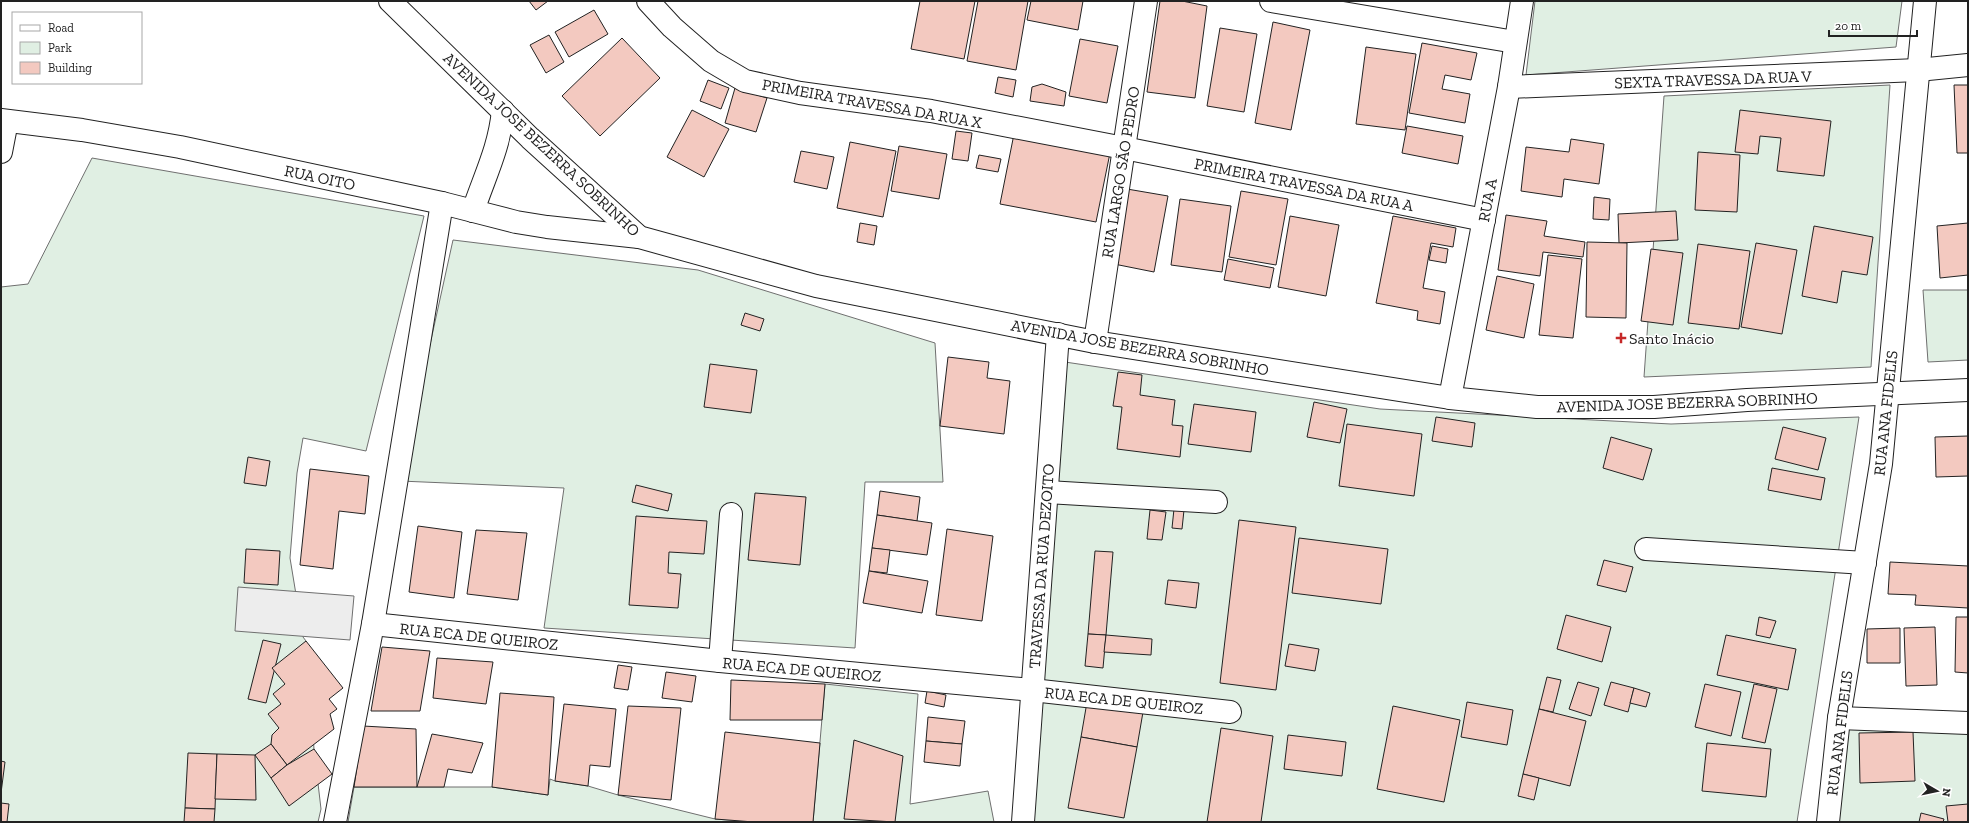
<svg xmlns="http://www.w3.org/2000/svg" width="1969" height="823" font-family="'Zilla Slab',serif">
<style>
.green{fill:#e0efe3;stroke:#6f6f6f}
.parking{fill:#ededed;stroke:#6f6f6f}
.building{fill:#f3c9c0;stroke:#222}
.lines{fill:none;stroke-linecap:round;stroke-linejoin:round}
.minor-casing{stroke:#222;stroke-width:24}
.major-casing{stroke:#222;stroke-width:24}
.minor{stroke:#fff;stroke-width:22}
.major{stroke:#fff;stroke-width:22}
.poi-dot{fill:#c62828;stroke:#fff;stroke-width:1.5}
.labels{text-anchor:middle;stroke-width:3;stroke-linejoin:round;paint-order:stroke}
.street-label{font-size:16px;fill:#222;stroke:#fff}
.poi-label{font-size:16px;fill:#222;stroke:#fff;text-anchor:start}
</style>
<rect width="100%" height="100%" fill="#fff"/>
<g class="green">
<polygon points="1535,1 1902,1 1896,47 1526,75"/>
<polygon points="1890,85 1871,367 1644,377 1664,96"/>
<polygon points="92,158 424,216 366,451 303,438 297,473 290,558 303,637 306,641 314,749 321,809 318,822 1,822 1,287 28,284"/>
<polygon points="453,240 698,270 935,343 943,482 865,482 855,648 544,628 564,488 400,481"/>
<polygon points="1923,290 1968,290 1968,360 1928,362"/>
<polygon points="1065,362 1380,409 1671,424 1859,417 1797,822 1032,822"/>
<polygon points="825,684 918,694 910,804 988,791 994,822 813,822"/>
<polygon points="1847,727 1968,730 1968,822 1837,822"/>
<polygon points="550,779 555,781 588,786 618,795 715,819 754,822 348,822 354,787 492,787 548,795"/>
</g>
<polygon class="parking" points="238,587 354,596 350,640 235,631"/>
<g class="building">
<polygon points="529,1 548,1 536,10"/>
<polygon points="920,1 975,1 964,59 911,49"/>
<polygon points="978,1 1028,1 1016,70 967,61"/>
<polygon points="1031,1 1083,1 1078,30 1027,20"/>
<polygon points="1160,1 1182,1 1207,6 1195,98 1147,92"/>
<polygon points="594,10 608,34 569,57 555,32"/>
<polygon points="1273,22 1310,30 1291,130 1255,123"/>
<polygon points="1220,28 1257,34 1244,112 1207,106"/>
<polygon points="549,35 564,62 546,73 530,45"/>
<polygon points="622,38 660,78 600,136 562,96"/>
<polygon points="1080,39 1118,46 1107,103 1069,96"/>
<polygon points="1422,43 1477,53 1471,80 1445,75 1442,89 1470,94 1465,123 1409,113"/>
<polygon points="1366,47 1416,54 1405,130 1356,124"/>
<polygon points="998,77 1016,80 1013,97 995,93"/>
<polygon points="708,80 729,88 721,109 700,101"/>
<polygon points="1042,84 1066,92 1064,106 1030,101 1032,87"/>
<polygon points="1954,85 1968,85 1968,153 1957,153"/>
<polygon points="735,88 767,98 756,132 725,123"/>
<polygon points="692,110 729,129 704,177 667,157"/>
<polygon points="1740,110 1831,121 1824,176 1777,171 1781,138 1760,136 1758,154 1735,152"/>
<polygon points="1407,126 1463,136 1458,164 1402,153"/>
<polygon points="956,131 972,133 968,161 952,159"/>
<polygon points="1014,134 1110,153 1096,222 1000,204"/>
<polygon points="1571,139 1604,144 1599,184 1564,179 1562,197 1521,191 1526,147 1569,152"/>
<polygon points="850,142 896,151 883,217 837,208"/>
<polygon points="899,146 947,154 939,199 891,191"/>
<polygon points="801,151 834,157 827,189 794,182"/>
<polygon points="1698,152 1740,155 1737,212 1695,210"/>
<polygon points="979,155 1001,159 998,172 976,168"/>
<polygon points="1127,189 1168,196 1154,272 1114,264"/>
<polygon points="1241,191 1288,199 1276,265 1229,257"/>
<polygon points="1594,197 1610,199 1609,220 1593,219"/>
<polygon points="1180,199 1231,206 1222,272 1171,265"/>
<polygon points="1676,211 1678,240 1619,243 1618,214"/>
<polygon points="1506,215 1547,221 1544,236 1585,242 1583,257 1543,252 1540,276 1498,270"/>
<polygon points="1290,216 1339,225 1326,296 1278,287"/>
<polygon points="1393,216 1456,228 1453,247 1431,243 1423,288 1445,292 1440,324 1417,320 1418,311 1376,303"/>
<polygon points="860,223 877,226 874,245 857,242"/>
<polygon points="1968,223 1968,275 1940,278 1937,226"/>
<polygon points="1814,226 1873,237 1867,275 1842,271 1837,303 1802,296"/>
<polygon points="1587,242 1627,243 1626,318 1586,317"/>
<polygon points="1756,243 1797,250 1782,334 1741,327"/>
<polygon points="1698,244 1750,251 1739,329 1688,323"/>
<polygon points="1432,246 1448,249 1446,263 1429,260"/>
<polygon points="1651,249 1683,253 1673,325 1641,321"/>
<polygon points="1548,255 1582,259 1573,338 1539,335"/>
<polygon points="1228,259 1274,268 1270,288 1224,280"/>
<polygon points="1497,276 1534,284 1524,338 1486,330"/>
<polygon points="745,313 764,319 760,331 741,325"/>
<polygon points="948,357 989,362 987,378 1010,381 1004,434 940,426"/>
<polygon points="710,364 757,370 751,413 704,407"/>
<polygon points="1118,372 1142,375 1140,395 1175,400 1172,425 1183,426 1180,457 1117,449 1122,407 1113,406"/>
<polygon points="1314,402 1347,409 1340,443 1307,437"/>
<polygon points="1194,404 1256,412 1251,452 1188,444"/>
<polygon points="1436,417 1475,423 1472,447 1432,441"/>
<polygon points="1347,424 1422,434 1414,496 1339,486"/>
<polygon points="1783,427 1826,438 1818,470 1775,459"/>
<polygon points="1968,436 1968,476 1936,477 1935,437"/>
<polygon points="1611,437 1652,449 1643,480 1603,468"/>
<polygon points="248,457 270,461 266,486 244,483"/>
<polygon points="1772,468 1825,478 1821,500 1768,490"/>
<polygon points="310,469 369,476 365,514 339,511 333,569 300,565"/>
<polygon points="636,485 672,494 668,511 632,502"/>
<polygon points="880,491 920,497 917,521 877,515"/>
<polygon points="755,493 806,497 800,565 748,560"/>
<polygon points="1174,509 1184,510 1182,529 1172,528"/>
<polygon points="1150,510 1166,512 1162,540 1147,539"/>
<polygon points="877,515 932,523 927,555 872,548"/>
<polygon points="636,516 707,521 704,554 669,552 668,573 681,574 678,608 629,605"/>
<polygon points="1239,520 1296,527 1276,690 1220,683"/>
<polygon points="418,526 462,532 454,598 409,592"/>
<polygon points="947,529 993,536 982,621 936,615"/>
<polygon points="476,530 527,533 518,600 467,594"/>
<polygon points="1299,538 1388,549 1381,604 1292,593"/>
<polygon points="872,548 890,550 887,573 869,571"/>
<polygon points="246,549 280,551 278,585 244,583"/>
<polygon points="1095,551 1113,552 1106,635 1088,634"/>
<polygon points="1604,560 1633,567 1626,592 1597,585"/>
<polygon points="1890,562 1968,566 1968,608 1915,605 1916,595 1888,594"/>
<polygon points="869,571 928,581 922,613 863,603"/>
<polygon points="1168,580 1199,583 1196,608 1165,604"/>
<polygon points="1566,615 1611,627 1602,662 1557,649"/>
<polygon points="1759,617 1776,621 1770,638 1756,635"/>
<polygon points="1956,617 1968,617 1968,673 1955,672"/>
<polygon points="1935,627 1937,685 1906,686 1904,628"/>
<polygon points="1900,628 1900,663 1867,663 1867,629"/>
<polygon points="1088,634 1106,635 1103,668 1085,666"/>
<polygon points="1106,635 1152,639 1151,655 1104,652"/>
<polygon points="1726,635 1796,649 1788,690 1717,675"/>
<polygon points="263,640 281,644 266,703 248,699"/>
<polygon points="306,641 343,688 329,699 337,709 330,714 334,729 287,765 271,744 272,735 279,728 268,714 281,704 273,694 285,684 272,668"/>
<polygon points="1289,644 1319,649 1315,671 1285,666"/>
<polygon points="382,647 430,651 420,711 371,711"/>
<polygon points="437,658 493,662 486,704 433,698"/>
<polygon points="618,665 632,667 628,690 614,688"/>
<polygon points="666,672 696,676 692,702 662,698"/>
<polygon points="1547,677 1561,680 1553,712 1539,709"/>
<polygon points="731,680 825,684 822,720 730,720"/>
<polygon points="1578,682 1599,688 1591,716 1569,709"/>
<polygon points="1611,682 1634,688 1628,712 1604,705"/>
<polygon points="1705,684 1741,692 1731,736 1695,727"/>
<polygon points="1754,684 1777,689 1765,743 1742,738"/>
<polygon points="1634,688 1650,693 1646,707 1630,703"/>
<polygon points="927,691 946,695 944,707 925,703"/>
<polygon points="500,693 554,697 548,795 492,787"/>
<polygon points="1087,702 1143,712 1137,747 1081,737"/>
<polygon points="1467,702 1513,710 1507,745 1461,737"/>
<polygon points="564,704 616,709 610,767 590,765 588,786 555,781"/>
<polygon points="628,706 681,708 671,800 618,795"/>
<polygon points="1393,706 1460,720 1444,802 1377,789"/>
<polygon points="1539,709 1586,721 1570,786 1523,774"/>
<polygon points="928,717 965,721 962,744 926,741"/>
<polygon points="363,726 416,729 417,787 354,787"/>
<polygon points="1221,728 1273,736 1261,822 1207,822"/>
<polygon points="725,732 820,743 813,822 754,822 715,819"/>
<polygon points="1913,732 1915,781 1860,783 1859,733"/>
<polygon points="432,734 483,743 472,773 448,769 444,787 417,787"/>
<polygon points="1288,735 1346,742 1342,776 1284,769"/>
<polygon points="1081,737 1137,747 1124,818 1068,808"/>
<polygon points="854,740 903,756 895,822 844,819"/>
<polygon points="926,741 962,744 960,766 924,762"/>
<polygon points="1707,743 1771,749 1766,797 1702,791"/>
<polygon points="271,744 287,765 271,778 255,755"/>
<polygon points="314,749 332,774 289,806 271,778 287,765"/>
<polygon points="188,753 217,754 215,809 185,808"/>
<polygon points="217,754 255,755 256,800 215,799"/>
<polygon points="1,761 5,762 1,793"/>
<polygon points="1523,774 1539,778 1534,800 1518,796"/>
<polygon points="1,803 9,804 7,822 1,822"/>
<polygon points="1968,804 1968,822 1948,822 1946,806"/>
<polygon points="185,808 215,809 214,822 184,822"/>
<polygon points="1921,813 1944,819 1943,822 1919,822"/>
</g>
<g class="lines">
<g class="minor-casing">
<g id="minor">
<polyline points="648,1 672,27 711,61 745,81 800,93 931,111 1124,148 1484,220"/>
<polyline points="1271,1 1515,42"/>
<polyline points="1509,87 1918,70 1968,65"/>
<polyline points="1,152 7,121"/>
<polyline points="1095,342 1146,1"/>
<polyline points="1450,398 1509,87 1522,1"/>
<polyline points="1047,492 1216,502"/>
<polyline points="1646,549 1865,563"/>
<polyline points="373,624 720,661 1032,690 1230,712"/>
<polyline points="720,661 731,514"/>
<polyline points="1839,718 1968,723"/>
<polyline points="335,822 373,624 442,203"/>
<polyline points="1023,822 1058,334"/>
<polyline points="1828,822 1839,718 1881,464 1925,1"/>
</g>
</g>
<g class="major-casing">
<g id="major">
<polyline points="390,1 530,138 639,237 816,286 1095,342 1450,398 1537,407 1654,407 1747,400 1968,390"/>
<polyline points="1,120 82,130 180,147 442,203 516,222 547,227 639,237"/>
<path d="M473,211C485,175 499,149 503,111"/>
</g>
</g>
<use href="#minor" class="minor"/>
<use href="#major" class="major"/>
</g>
<path class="poi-dot" d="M1619 332h4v4h4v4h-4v4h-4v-4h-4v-4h4z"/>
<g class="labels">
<g class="street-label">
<text transform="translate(1713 79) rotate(-2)" y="6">SEXTA TRAVESSA DA RUA V</text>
<text transform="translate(872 103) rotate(10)" y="6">PRIMEIRA TRAVESSA DA RUA X</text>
<text transform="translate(542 144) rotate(43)" y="6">AVENIDA JOSE BEZERRA SOBRINHO</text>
<text transform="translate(1120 172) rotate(-81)" y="6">RUA LARGO SÃO PEDRO</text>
<text transform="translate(320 177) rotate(12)" y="6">RUA OITO</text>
<text transform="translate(1304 184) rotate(11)" y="6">PRIMEIRA TRAVESSA DA RUA A</text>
<text transform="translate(1487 200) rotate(-79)" y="6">RUA A</text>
<text transform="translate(1140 347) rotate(10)" y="6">AVENIDA JOSE BEZERRA SOBRINHO</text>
<text transform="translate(1687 402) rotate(-2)" y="6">AVENIDA JOSE BEZERRA SOBRINHO</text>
<text transform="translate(1885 413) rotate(-84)" y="6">RUA ANA FIDELIS</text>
<text transform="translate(1041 566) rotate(-86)" y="6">TRAVESSA DA RUA DEZOITO</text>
<text transform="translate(479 636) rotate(6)" y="6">RUA ECA DE QUEIROZ</text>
<text transform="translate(802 669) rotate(5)" y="6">RUA ECA DE QUEIROZ</text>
<text transform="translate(1124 700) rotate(6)" y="6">RUA ECA DE QUEIROZ</text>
<text transform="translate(1839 733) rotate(-83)" y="6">RUA ANA FIDELIS</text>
</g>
<g class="poi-label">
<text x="1629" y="344">Santo Inácio</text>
</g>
</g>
<rect width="1969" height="823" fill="none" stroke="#222222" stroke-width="4"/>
<rect x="12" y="12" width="130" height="72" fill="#ffffff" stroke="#a7a7a7"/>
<rect x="20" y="25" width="20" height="6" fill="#ffffff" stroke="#a7a7a7"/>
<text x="48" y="32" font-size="12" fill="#222222">Road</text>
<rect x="20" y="42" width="20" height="12" fill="#e0efe3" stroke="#a7a7a7"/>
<text x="48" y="52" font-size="12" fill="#222222">Park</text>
<rect x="20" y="62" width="20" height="12" fill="#f3c9c0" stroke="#a7a7a7"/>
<text x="48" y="72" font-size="12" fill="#222222">Building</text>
<g transform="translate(1937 791) rotate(99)" stroke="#ffffff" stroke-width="3" paint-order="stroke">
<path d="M0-3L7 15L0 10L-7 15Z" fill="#222222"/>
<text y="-6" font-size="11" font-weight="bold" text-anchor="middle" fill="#222222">N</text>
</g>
<path d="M1829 30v6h88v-6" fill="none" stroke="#222222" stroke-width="2"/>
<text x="1835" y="30" font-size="12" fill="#222222" stroke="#ffffff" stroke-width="3" paint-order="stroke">20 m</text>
</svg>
